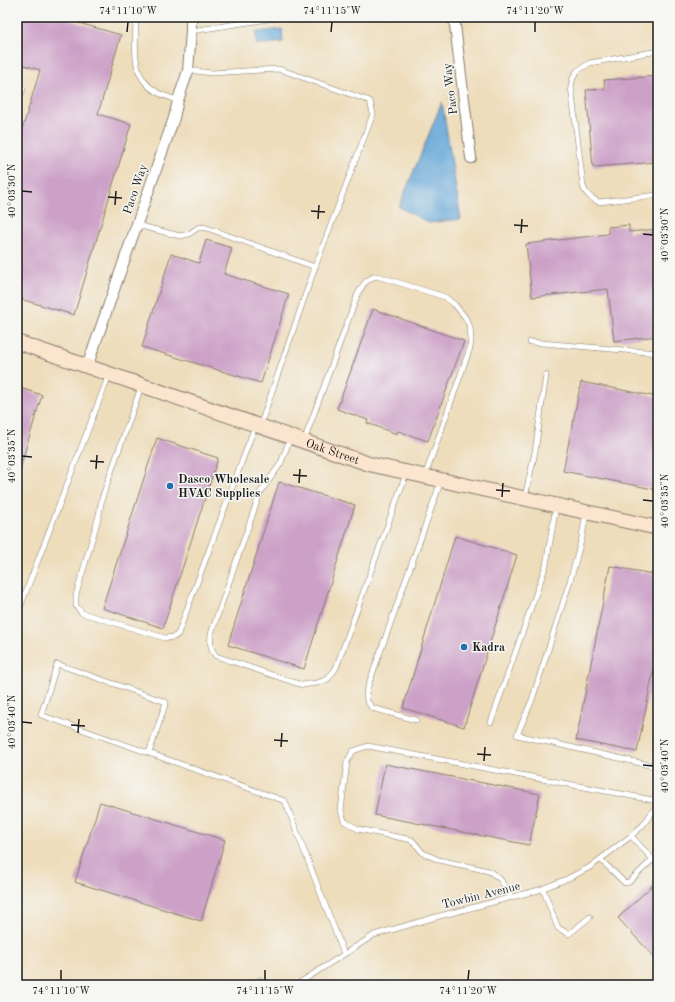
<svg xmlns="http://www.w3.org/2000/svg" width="675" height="1002" font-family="'Old Standard TT',serif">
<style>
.green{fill:#90c577;stroke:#56704a}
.water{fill:#63a5d7;stroke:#40607a}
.building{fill:#cca0c7}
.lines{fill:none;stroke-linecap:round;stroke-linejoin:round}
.lane-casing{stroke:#857c6c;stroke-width:6}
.street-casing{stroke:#857c6c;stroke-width:12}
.secondary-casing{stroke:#857c6c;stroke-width:16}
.lane{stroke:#fff;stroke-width:5}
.street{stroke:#fff;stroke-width:10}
.secondary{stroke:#fbe5cf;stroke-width:14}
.ticks{fill:none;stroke:#1c1c1c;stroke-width:1.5}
.poi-dot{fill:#1f6fb2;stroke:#f6f6f2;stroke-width:1.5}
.labels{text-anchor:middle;stroke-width:3;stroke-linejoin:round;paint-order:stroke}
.street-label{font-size:12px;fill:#1c1c1c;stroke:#f6f6f2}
.poi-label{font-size:12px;font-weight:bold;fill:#1c1c1c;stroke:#f6f6f2;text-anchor:start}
.neatline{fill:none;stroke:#1c1c1c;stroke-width:1.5}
.ticks-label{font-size:10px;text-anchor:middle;fill:#1c1c1c}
</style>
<rect width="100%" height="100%" fill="#f6f6f2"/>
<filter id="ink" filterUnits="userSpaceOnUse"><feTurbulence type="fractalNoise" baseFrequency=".025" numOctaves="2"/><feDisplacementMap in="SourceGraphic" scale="8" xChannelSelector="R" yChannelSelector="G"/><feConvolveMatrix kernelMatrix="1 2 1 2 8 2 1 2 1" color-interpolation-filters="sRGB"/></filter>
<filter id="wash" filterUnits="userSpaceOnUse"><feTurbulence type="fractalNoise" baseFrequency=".012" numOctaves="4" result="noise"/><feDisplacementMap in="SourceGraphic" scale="16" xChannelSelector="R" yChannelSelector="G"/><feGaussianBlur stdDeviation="0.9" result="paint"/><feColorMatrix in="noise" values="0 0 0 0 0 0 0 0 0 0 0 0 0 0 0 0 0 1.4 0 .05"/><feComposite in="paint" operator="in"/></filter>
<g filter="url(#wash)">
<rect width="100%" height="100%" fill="#edb"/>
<polygon class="green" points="263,976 272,985 243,985"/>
<g class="water">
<polygon points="282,29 283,42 257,45 256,32"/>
<polygon points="442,102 461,219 429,223 399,207"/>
</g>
<g id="blocks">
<g class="building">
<polygon points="17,17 66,17 65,19 121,35 98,114 131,124 74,315 17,298 17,147 40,70 17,63"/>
<polygon points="658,76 658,162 593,167 586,90 605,89 604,80"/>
<polygon points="629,225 629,232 658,229 658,336 614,341 608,289 532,297 526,244 608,234 608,227"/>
<polygon points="206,240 232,248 224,274 289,294 261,383 142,347 171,254 199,263"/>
<polygon points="373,309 464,341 428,441 398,431 397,434 367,423 368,420 337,409"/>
<polygon points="581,382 658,397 658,490 563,471"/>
<polygon points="17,387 42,395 19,471 17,471"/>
<polygon points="157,438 218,458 163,628 102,608"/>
<polygon points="279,482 355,505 304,669 228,645"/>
<polygon points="455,536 517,555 464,727 403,708"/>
<polygon points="610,566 658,575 658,648 637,752 576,740"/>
<polygon points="385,764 540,794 529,845 375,815"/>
<polygon points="100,802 225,840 201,921 75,882"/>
<polygon points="658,880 658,961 618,918"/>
</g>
</g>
</g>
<g filter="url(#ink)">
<use href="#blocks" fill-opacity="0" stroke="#857c6c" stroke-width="1"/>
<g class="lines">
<g class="lane-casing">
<g id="lane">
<path d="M136,17C136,44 129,77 157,92C163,96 171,98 178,100"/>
<polyline points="191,31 282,17"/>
<path d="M658,51L590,63L577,71L573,78L571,86L583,186C586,195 591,198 599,202L658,195"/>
<polyline points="188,70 211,73 279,69 370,101 373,114 315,267 260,426"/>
<polyline points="17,83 20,85 23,89 17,103"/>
<polyline points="137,225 180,236 189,234 199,227 207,228 315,267"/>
<polyline points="530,342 658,353"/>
<polyline points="141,387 102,498 99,515 76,595 76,606 82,613 165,638 174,637 178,634 255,426"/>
<path d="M290,438L281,463L260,493L211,634C210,643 210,649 216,656L302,685L317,683L328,679L336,668L406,474"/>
<path d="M304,441L357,296C362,286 365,279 377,276L445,297L455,305L465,317L470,327L471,339L470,348L425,476"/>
<polyline points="525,497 535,452 546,375"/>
<polyline points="586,513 582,537 570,581 532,700 517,735 658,767"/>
<polyline points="17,615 109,375"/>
<polyline points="416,720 372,708 367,701 366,692 441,481"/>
<polyline points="491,722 546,565 556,506"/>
<polyline points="149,753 166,702 57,664 41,715 285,801 344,954"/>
<polyline points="631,836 658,865"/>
<polyline points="601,860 625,883 629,882 652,860"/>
<polyline points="543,889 558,928 569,934 590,917"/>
<polyline points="511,897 500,879 489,871 439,860 423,853 412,840 358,829 344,821 341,810 347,762 353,751 368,746 658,801"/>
<polyline points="296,985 374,935 436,917 539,890 569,878 590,867 631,836 643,825 658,804"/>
</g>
</g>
<g class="street-casing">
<g id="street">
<polyline points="454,17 471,158"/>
<polyline points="87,367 174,118 178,100 188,71 191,31 191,17"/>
</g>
</g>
<g class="secondary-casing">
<g id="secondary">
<path id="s1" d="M17,342L369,464L658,528"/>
</g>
</g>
<use href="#lane" class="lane"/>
<use href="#street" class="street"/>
<use href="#secondary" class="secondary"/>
</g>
</g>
<path class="ticks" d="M127,32L128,22M331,32L332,22M535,32V22M22,191L32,192M108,197L122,198M115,205L116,191M311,211L325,212M318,219L319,205M514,225L528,226M521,233L522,219M643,234L653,235M22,456L32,457M90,461L104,462M96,469L97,455M293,475L307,476M299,483L300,469M496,490L510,491M502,497L503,483M643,500L653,501M22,722L32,723M71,725L85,726M78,733L79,719M274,740L288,741M281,747L282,733M477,754L491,755M484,761L485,747M643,765L653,766M61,980V970M265,980V970M468,980L469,970"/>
<g class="poi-dot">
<circle cx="170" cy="486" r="4"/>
<circle cx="464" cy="647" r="4"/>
</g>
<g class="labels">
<g class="street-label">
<text transform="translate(450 89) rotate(-97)" y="4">Paco Way</text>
<text transform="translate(135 189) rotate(-71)" y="4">Paco Way</text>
<text dy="4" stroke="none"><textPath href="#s1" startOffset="334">Oak Street</textPath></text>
<text transform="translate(481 895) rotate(-14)" y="4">Towbin Avenue</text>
</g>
<g class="poi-label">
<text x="178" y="483">Dasco Wholesale<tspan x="178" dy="14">HVAC Supplies</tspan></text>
<text x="472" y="651">Kadra</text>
</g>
</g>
<rect width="675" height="1002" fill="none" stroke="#f6f6f2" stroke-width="44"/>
<rect x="22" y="22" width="631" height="958" class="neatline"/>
<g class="ticks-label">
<text x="128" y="14">74°11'10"W</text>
<text x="332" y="14">74°11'15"W</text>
<text x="535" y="14">74°11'20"W</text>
<text transform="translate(11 191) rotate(-90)" y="4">40°03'30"N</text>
<text transform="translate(664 235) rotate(-90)" y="4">40°03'30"N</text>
<text transform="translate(11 456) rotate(-90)" y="4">40°03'35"N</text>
<text transform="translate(664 501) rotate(-90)" y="4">40°03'35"N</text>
<text transform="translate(11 722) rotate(-90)" y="4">40°03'40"N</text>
<text transform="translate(664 766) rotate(-90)" y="4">40°03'40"N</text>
<text x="61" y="994">74°11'10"W</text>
<text x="265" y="994">74°11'15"W</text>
<text x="468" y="994">74°11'20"W</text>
</g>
</svg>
